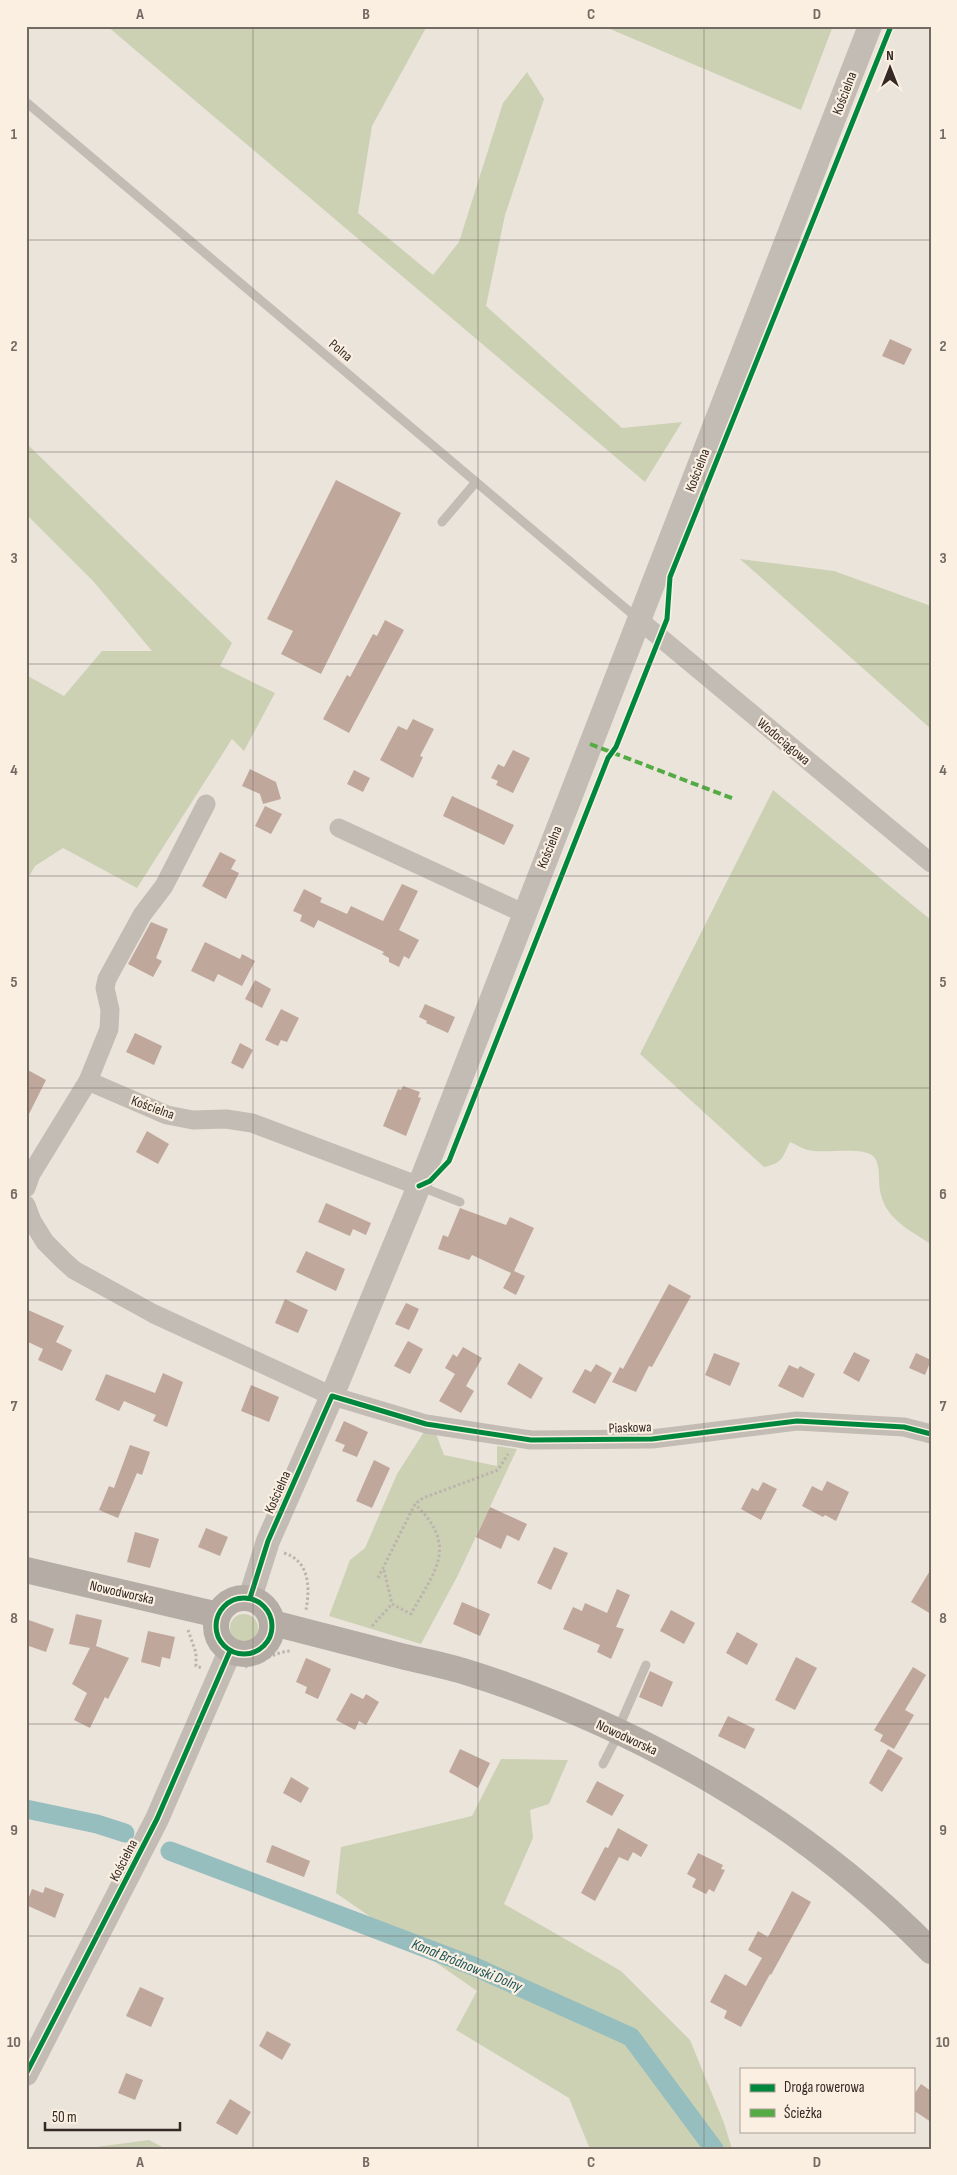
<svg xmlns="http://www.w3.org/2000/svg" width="957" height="2175" font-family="'Sofia Sans Condensed',sans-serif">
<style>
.green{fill:#ccd1b4}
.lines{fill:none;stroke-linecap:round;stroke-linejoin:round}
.canal{stroke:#96bebe;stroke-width:19}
.building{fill:#c0a79c}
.path{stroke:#bcb4ad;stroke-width:3;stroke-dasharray:2.5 2.5;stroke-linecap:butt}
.service{stroke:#c3bcb5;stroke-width:9}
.minor{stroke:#c3bcb5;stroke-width:19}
.tertiary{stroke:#c3bcb5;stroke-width:24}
.secondary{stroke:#b4aca5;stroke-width:26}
.quiet{stroke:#54ab44;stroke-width:4;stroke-dasharray:8 4;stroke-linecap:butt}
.cycleway-casing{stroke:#faefe1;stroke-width:8}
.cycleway{stroke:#00873e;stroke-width:5}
.grid{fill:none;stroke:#746a64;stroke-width:1;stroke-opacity:0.55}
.labels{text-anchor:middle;stroke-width:4.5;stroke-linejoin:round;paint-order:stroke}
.street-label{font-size:14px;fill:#342924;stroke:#faefe1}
.water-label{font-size:15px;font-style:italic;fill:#175257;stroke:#faefe1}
.neatline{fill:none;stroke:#746a64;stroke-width:2}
.grid-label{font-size:16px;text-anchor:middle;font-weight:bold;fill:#746a64}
</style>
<rect width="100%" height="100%" fill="#ebe4db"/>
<g class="green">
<polygon points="107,26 427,26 372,126 358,213 433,275 459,242 503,103 527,72 544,99 505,215 486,306 622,428 682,422 645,482"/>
<polygon points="603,26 833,26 801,110"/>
<polygon points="26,443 232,643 220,666 275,693 244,751 232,739 137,888 63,848 35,866 26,882 26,675 64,696 102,651 152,651 93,581 26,514"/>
<polygon points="740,559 834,571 931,606 931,729"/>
<path d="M773,790L931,920V1244C909,1230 884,1218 880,1190C878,1179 881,1164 873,1156C862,1146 822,1154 808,1150C802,1149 796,1144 790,1142C782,1158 783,1163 764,1167L640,1054Z"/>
<polygon points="424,1432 436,1434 444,1455 497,1466 497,1446 517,1449 458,1575 421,1644 329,1616 350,1560 365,1548 397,1474"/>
<circle cx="244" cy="1628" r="14"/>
<polygon points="501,1759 568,1760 549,1804 530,1810 533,1838 504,1904 621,1971 690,2040 724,2123 732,2149 590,2149 569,2098 456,2030 477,1991 336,1893 341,1847 472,1816"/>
<polygon points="149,2140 166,2149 81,2149"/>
</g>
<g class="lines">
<g class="canal">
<polyline points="26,1809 97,1824 125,1833"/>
<polyline points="170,1851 473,1966 631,2037 714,2149"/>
</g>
</g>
<g class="building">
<polygon points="890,339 912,349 904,365 882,356"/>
<polygon points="336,480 401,513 321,674 281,654 293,631 267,619"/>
<polygon points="385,620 404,630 349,733 323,719 347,675 350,677 373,634 377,636"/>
<polygon points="413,719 434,729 420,756 423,757 413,778 380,760 398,726 407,730"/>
<polygon points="513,750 530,758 513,793 496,785 498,781 491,778 498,764 504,767"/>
<polygon points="250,769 276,782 281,799 263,804 260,794 242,786"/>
<polygon points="354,770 370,778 363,792 347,784"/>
<polygon points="452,796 514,825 504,845 443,816"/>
<polygon points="265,806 282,814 271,834 255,826"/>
<polygon points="220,852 236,860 231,869 239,873 226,899 202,886"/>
<polygon points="402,884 418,891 399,930 419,940 409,959 404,956 399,967 389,962 389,958 382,954 384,952 318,920 314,928 300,921 302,915 293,911 304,889 322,898 320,902 347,914 351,906 383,921"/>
<polygon points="151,922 168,929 156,958 162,961 153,977 128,964"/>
<polygon points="205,942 240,959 242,954 255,961 242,986 218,974 214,982 191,971"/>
<polygon points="255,980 271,989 262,1008 245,999"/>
<polygon points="425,1004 455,1017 448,1033 426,1023 427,1021 419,1017"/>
<polygon points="281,1009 299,1018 287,1042 281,1040 278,1046 265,1040"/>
<polygon points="135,1033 162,1046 154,1065 126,1052"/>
<polygon points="240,1043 253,1050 243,1069 231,1063"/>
<polygon points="26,1069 46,1080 26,1120"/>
<polygon points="403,1086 420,1092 418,1097 421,1098 406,1136 383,1126 398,1089 401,1090"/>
<polygon points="147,1131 169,1144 158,1164 136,1152"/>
<polygon points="326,1203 371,1223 366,1235 353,1229 350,1236 318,1222"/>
<polygon points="460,1208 506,1225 510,1217 534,1228 514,1271 525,1276 516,1295 503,1288 511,1273 472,1255 469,1260 438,1249 443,1235 448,1237"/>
<polygon points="306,1251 345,1269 336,1291 296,1272"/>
<polygon points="669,1284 691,1296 652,1367 649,1366 636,1392 612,1382 620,1367 623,1369"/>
<polygon points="285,1299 308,1310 298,1333 275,1323"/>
<polygon points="406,1303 419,1309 409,1330 395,1324"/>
<polygon points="26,1309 64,1326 56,1342 72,1350 62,1371 38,1360 43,1349 26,1341"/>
<polygon points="408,1341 423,1349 410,1374 394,1366"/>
<polygon points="463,1347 482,1358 466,1386 474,1391 461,1413 439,1401 455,1374 445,1368 453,1354 457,1357"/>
<polygon points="854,1352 870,1360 859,1382 843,1373"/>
<polygon points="714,1353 740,1363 730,1386 705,1375"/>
<polygon points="916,1353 931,1360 925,1375 909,1368"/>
<polygon points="519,1363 543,1378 531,1399 507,1384"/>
<polygon points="596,1364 612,1373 595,1404 572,1392 585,1369 591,1372"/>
<polygon points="789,1365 798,1369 800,1366 815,1374 803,1398 778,1386"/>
<polygon points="163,1373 183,1382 167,1427 153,1421 156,1415 124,1401 119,1411 95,1400 106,1374 155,1393"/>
<polygon points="251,1385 279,1397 269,1422 241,1411"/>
<polygon points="344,1421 368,1432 357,1457 342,1451 345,1445 335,1441"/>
<polygon points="130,1445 150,1452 142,1475 137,1473 118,1518 99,1510 109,1486 114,1488"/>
<polygon points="374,1460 390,1468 372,1508 356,1501"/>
<polygon points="827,1481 849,1492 836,1521 825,1515 823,1517 802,1506 812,1486 822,1491"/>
<polygon points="763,1482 777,1489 761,1520 741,1509 752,1488 758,1491"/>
<polygon points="490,1507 527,1524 519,1541 507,1535 501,1549 476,1537"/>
<polygon points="206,1528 228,1537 220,1556 198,1547"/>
<polygon points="135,1532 159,1539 150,1568 127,1562"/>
<polygon points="554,1547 568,1553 551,1590 537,1583"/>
<polygon points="931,1569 931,1614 911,1602"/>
<polygon points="617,1589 630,1595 616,1627 624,1629 611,1659 597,1652 600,1645 563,1629 573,1607 582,1611 585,1603 607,1613"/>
<polygon points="462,1602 490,1614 480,1636 453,1624"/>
<polygon points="671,1610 695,1623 684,1644 660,1631"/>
<polygon points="76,1614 102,1620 96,1646 129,1658 108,1699 105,1697 90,1728 74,1720 87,1693 72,1684 90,1648 69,1644"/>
<polygon points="26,1619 54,1629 46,1652 26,1645"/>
<polygon points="148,1631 175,1637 170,1659 162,1657 160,1667 141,1662"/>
<polygon points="737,1632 758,1644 747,1665 726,1653"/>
<polygon points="796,1657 817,1668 795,1710 775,1700"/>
<polygon points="306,1658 331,1669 318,1699 305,1693 307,1687 296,1682"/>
<polygon points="913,1667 926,1675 905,1710 914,1715 894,1749 880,1741 883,1735 874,1730"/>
<polygon points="650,1671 673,1682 662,1707 639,1697"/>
<polygon points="351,1693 363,1699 366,1694 379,1702 366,1725 359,1721 355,1730 336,1720"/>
<polygon points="728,1716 755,1729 745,1749 718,1736"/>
<polygon points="460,1749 490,1763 478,1788 449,1772"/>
<polygon points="888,1749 903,1758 882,1792 869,1783"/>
<polygon points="291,1777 309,1788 301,1803 283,1793"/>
<polygon points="597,1781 624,1795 612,1816 586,1802"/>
<polygon points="618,1828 648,1845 641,1857 633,1852 628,1861 619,1857 595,1901 581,1893 605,1847 608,1848"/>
<polygon points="272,1845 310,1861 304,1877 266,1862"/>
<polygon points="698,1853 723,1865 721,1869 725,1870 714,1892 709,1889 706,1894 692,1887 696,1879 687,1874"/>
<polygon points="45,1887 64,1894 55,1918 26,1905 32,1889 43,1893"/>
<polygon points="792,1891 811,1902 771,1975 770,1974 741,2027 724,2018 727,2011 710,2002 725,1974 746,1986 762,1958 748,1950 758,1931 768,1937"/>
<polygon points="140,1987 164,1998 151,2027 126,2016"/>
<polygon points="267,2031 291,2044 282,2060 259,2046"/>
<polygon points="126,2073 143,2080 135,2100 118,2093"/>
<polygon points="921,2084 931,2091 931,2122 913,2110 913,2096"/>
<polygon points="230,2099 251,2112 237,2135 216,2123"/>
</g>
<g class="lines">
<g class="path">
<path d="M284,1553C310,1561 310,1588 306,1610"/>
<polyline points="384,1570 392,1604"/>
<polyline points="378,1578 415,1504 423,1498 498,1470 508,1454"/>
<path d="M392,1604L411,1614C435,1570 459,1547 415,1504"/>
<polyline points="372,1626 392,1604"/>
<polyline points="188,1630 196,1653 196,1666 202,1668"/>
<path d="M245,1667C259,1662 276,1652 290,1651"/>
</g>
<g class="service">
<polyline points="26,102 637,618"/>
<polyline points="442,522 476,482"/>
<polyline points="419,1186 460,1202"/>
<polyline points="618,1729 646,1665"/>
<polyline points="603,1764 618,1735"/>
</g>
<g class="minor">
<polyline points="638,619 931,863"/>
<polyline points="339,828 523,913"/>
<polyline points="88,1081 167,1115 193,1120 226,1119 252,1123 419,1186"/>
<polyline points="26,1188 31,1174 88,1081 109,1029 110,1010 105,988 107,979 142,915 164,886 206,804"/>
<polyline points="26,1205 32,1221 45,1242 63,1260 74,1270 154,1314 332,1396 426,1424 531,1440 652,1439 797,1421 904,1427 931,1434"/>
</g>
<g class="tertiary">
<polyline points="250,1598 268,1541 332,1396 419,1186 870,26"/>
<polyline points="26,2074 157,1819 230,1651"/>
</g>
<g class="secondary">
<polyline points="26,1570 218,1615"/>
<circle cx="244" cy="1626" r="28"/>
<path d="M273,1623C315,1634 358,1645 401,1656C422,1661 443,1665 463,1671C637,1725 803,1820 931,1951"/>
</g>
<polyline class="quiet" points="590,744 734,799"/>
<g class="cycleway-casing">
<g id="cycleway">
<polyline points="419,1186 430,1181 449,1161 608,758 616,747 667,619 670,577 891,26"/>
<circle cx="244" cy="1626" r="28"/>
<polyline points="250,1598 268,1541 332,1396 426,1424 531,1440 652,1439 797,1421 904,1427 931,1434"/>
<polyline points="26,2074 157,1819 230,1651"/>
</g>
</g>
<use href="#cycleway" class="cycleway"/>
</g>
<path class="grid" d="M253,26V2149M478,26V2149M704,26V2149M26,240H931M26,452H931M26,664H931M26,876H931M26,1088H931M26,1300H931M26,1512H931M26,1724H931M26,1936H931"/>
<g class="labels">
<g class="street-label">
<text transform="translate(844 93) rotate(-69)" y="5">Kościelna</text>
<text transform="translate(341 350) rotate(40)" y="5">Polna</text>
<text transform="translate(697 470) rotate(-69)" y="5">Kościelna</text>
<text transform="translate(784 741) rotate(40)" y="5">Wodociągowa</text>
<text transform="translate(549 847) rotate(-68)" y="5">Kościelna</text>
<text transform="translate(153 1107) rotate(20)" y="5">Kościelna</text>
<text transform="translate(630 1427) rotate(-2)" y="5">Piaskowa</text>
<text transform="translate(277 1492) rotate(-66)" y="5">Kościelna</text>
<text transform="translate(122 1592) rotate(13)" y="5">Nowodworska</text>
<text transform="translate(627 1737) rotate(25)" y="5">Nowodworska</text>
<text transform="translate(123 1860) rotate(-63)" y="5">Kościelna</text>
</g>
<g class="water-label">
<text transform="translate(467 1965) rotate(22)" y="5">Kanał Bródnowski Dolny</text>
</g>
</g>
<rect width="957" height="2175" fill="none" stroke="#faefe1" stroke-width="55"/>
<rect x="740" y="2068" width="175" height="65" fill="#faefe1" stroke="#aba095"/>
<rect x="750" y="2084" width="25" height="8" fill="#00873e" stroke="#aba095"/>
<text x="784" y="2092" font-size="15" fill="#342924">Droga rowerowa</text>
<rect x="750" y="2109" width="25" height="8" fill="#54ab44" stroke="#aba095"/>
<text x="784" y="2118" font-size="15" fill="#342924">Ścieżka</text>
<g transform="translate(890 68)" stroke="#faefe1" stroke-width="4" paint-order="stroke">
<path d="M0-4L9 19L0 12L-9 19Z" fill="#342924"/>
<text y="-8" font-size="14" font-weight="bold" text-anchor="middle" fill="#342924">N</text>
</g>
<path d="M45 2122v8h135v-8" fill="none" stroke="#342924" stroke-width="2.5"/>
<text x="52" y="2122" font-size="15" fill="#342924" stroke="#faefe1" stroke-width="4" paint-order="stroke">50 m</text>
<rect x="28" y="28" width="902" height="2120" class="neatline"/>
<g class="grid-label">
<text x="140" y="19">A</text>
<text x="366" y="19">B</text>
<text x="591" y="19">C</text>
<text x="817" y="19">D</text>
<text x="14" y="139">1</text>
<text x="943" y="139">1</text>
<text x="14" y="351">2</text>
<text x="943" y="351">2</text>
<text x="14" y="563">3</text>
<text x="943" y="563">3</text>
<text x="14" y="775">4</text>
<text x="943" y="775">4</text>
<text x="14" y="987">5</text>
<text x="943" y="987">5</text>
<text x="14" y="1199">6</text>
<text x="943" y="1199">6</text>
<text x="14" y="1411">7</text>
<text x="943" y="1411">7</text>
<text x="14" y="1623">8</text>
<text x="943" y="1623">8</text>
<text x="14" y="1835">9</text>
<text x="943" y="1835">9</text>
<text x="14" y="2047">10</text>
<text x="943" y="2047">10</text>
<text x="140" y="2167">A</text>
<text x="366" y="2167">B</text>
<text x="591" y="2167">C</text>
<text x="817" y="2167">D</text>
</g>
</svg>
